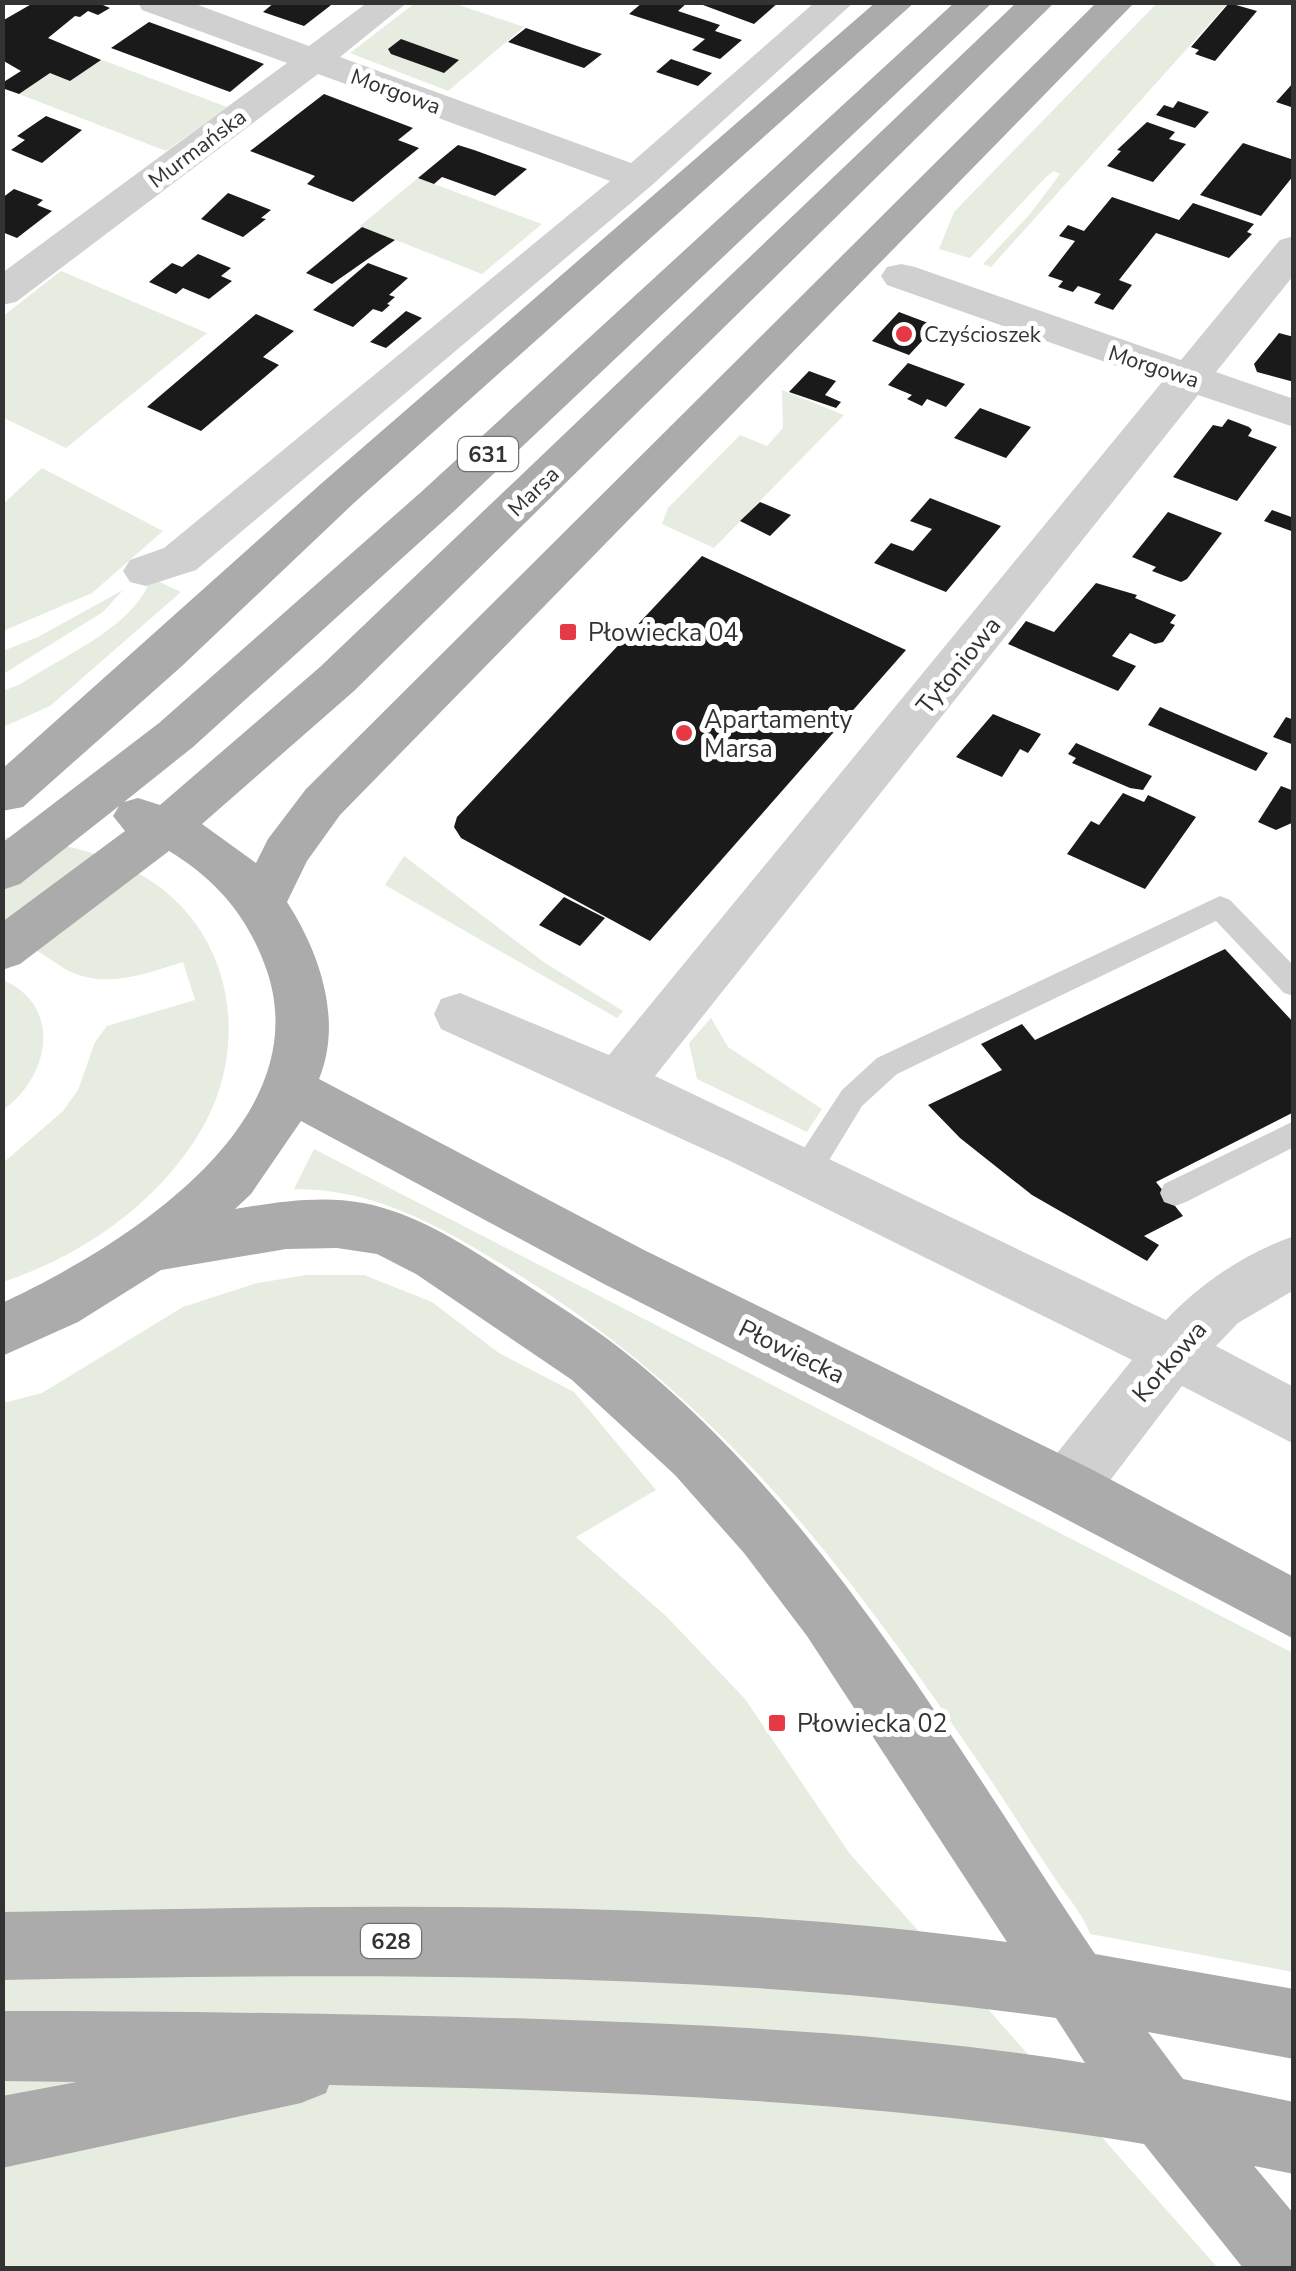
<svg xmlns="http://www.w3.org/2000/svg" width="1296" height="2271" font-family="'Nunito Sans',sans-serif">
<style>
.green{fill:#e6ecdf}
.building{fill:#1a1a1a}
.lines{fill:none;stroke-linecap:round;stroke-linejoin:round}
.service{fill:#d0d0d0;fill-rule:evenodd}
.minor{fill:#d0d0d0;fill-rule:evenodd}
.primary{fill:#ababab;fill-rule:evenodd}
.poi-dot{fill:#e63946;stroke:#fff;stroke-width:4}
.labels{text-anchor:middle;stroke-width:10;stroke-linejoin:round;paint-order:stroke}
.far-street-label{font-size:22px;fill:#333;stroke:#fff}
.far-poi-label{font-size:22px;fill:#333;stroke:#fff;text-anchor:start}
.shield{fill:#fff;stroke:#707070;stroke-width:2.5}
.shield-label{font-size:22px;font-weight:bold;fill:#333}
.poi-label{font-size:25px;fill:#333;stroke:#fff;text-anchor:start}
.street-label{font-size:25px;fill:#333;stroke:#fff}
</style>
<rect width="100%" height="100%" fill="#fff"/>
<g class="green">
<polygon points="1158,2 1228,3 991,267 983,264 1030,214 1060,174 1054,171 1046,177 970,258 939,249 954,212"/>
<polygon points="415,3 453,3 524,27 448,91 350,53"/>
<polygon points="81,52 227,107 166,151 19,94"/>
<polygon points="418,178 542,224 482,274 360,226"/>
<polygon points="61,271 207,333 66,448 2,417 3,316"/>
<polygon points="782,390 844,415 714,548 662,524 668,508 740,435 767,446 783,428"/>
<polygon points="42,468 163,531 92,593 3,631 3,504"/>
<path d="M151,578L181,592L50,706L3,727V691L21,684C62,656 135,627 151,578Z"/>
<polygon points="123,590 103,612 3,674 3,651 38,637"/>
<path d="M2,837C48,840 93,849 134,871C235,923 255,1050 195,1140C150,1209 80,1256 3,1282V1163L63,1111L78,1090L95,1042L107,1026L195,1000L183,962C141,975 98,992 59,965C39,952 25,942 3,934Z"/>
<polygon points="404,856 545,963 623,1011 617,1018 385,885"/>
<path d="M3,980C64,1007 49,1077 3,1110Z"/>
<polygon points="711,1018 728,1047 822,1109 807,1132 697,1079 689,1043"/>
<path d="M314,1149L1293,1653V1972L1090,1934C1084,1916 1069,1899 1058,1883C1034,1848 1012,1811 988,1776C846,1567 723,1399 503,1265C436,1224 374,1189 294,1189Z"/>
<polygon points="307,1275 364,1275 432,1302 499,1353 574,1392 656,1490 576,1537 667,1617 745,1699 850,1854 1218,2268 3,2268 3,1403 42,1393 183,1307 257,1283"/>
</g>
<g class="building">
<polygon points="35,2 96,2 110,8 98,15 88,11 80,17 75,16 48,38 101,60 70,81 50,73 19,94 2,88 2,83 21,71 2,60 2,21"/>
<polygon points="275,2 335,2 304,26 263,12"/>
<polygon points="643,2 688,2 678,11 720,25 715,31 742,40 720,59 692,50 705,39 629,14"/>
<polygon points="695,2 779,2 754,24"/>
<polygon points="1229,3 1257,11 1215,61 1195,54 1199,50 1191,47"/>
<polygon points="149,22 210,44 264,64 230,92 111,48"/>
<polygon points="526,28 583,48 602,54 584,68 508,42"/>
<polygon points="401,39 459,60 444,73 391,54 388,49"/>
<polygon points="671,59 712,73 698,86 656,72"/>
<polygon points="1294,82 1294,108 1276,102"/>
<polygon points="324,94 413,128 398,140 419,148 353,202 307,184 315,176 250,151"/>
<polygon points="1178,101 1209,112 1195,128 1156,115 1164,105 1173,108"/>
<polygon points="46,116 82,130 42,163 11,150 25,140 17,136"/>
<polygon points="1147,122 1175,132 1169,139 1186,144 1153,182 1107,166 1121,151 1117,150"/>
<polygon points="1243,143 1294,160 1294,175 1261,216 1200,195"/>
<polygon points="458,145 474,150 527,169 495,196 442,177 434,184 418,178"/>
<polygon points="14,189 43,200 37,205 52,211 17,238 2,232 2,198"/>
<polygon points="228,193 271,210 261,218 266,219 243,237 201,219"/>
<polygon points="1112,197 1179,220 1193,203 1254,224 1247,232 1252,234 1229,258 1156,233 1119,280 1132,285 1113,310 1094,303 1101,294 1078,286 1073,292 1058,287 1063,281 1048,276 1075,241 1059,236 1068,225 1084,231"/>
<polygon points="362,227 395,240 332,284 306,273"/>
<polygon points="198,254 231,268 221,276 232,281 209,299 183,288 176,294 149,282 172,263 182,267"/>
<polygon points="368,263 408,278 389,295 395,297 387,304 390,305 382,312 373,309 353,327 313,310"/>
<polygon points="406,311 422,318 386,348 370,342"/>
<polygon points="899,312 936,326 909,355 872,341"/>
<polygon points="256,314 294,331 263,357 279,365 201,431 147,407"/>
<polygon points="1279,333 1294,337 1294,382 1257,372 1254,364"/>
<polygon points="908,363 965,384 946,407 927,399 922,406 907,399 912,395 888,385"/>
<polygon points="809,371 836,381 825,395 841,402 836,408 789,392"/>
<polygon points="980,408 1031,427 1006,458 954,438"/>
<polygon points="1228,419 1249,427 1252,430 1248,436 1277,447 1237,501 1173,477 1213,425 1222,427"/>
<polygon points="930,498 1001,526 946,592 874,563 891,543 913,551 932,529 910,521"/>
<polygon points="760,502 791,515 770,536 740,521"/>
<polygon points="1272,510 1294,518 1294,532 1264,521"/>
<polygon points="1168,512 1222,533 1187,579 1181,582 1152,571 1156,567 1132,557"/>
<polygon points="702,556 906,650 650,941 461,838 454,827 457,817"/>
<polygon points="1096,583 1137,595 1135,598 1176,615 1170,623 1175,625 1163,642 1155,644 1130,633 1112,656 1136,666 1118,691 1008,644 1026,621 1054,632"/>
<polygon points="1160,707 1268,753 1256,771 1148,725"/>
<polygon points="993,714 1041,734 1028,753 1020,749 1002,777 956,757"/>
<polygon points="1286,717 1294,720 1294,745 1273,737"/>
<polygon points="1076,743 1152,776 1143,790 1130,788 1072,763 1076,758 1068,754"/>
<polygon points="1281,786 1294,791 1294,822 1276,830 1258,822"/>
<polygon points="1123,793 1144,802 1148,795 1196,817 1145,889 1067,854 1091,821 1099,825"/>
<polygon points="564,897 605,918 580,946 539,925"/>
<polygon points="1225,949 1294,1023 1294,1112 1156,1182 1183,1216 1144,1236 1159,1245 1147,1261 1032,1195 960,1138 928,1105 1002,1070 981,1044 1022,1024 1035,1040"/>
</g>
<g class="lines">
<g class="service">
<polygon points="1220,896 1230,900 1294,966 1294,996 1284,993 1216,921 897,1074 862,1106 817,1180 806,1184 795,1180 791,1171 795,1162 842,1090 877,1058"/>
<polygon points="1294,1121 1294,1147 1186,1202 1175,1206 1164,1202 1160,1193 1164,1184"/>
</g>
<g class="minor">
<polygon points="138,2 190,2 309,46 368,2 408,2 340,57 631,163 815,2 854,2 651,186 196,570 146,586 130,582 123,571 130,560 164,548 610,181 318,74 16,302 2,305 2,273 287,63 142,10"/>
<path d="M1294,236V275L1216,372L1294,399V427L1198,395L655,1076L1166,1320C1201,1283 1245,1253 1294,1236V1290L1238,1323L1216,1346L1294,1387V1444L1182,1386L1089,1508L1067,1516L1045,1508L1036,1488L1045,1468L1132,1360L730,1161L441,1029L434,1014L441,999L460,993L609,1055L1162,382L887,285L881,276L887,267L901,264L915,267L1181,360L1280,240Z"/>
</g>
<g class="primary">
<polygon points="876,2 915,2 355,502 182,666 23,807 2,811 2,769 323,482"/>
<path d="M955,2H993L452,513L193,747L124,802L138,798L160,805L320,667L1017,2H1055L354,691L202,824L256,863L268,839L306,789L1097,2H1135L340,815L307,861L287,902C320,953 343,1021 319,1079L644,1250L1089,1468L1294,1577V1639L1045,1508L604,1284L301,1121L251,1194L235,1209C277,1202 321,1195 363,1203C421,1214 470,1249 519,1280C559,1306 600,1331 637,1362C831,1523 956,1748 1095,1954L1294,1989V2059L1148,2032L1183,2079L1294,2102V2174L1254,2166L1294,2214V2268H1243L1144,2144C874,2100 602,2090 329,2085L326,2093L301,2103L2,2168V2096L77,2082L2,2081V2011C182,2011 362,2014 541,2019C723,2025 906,2034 1085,2063L1056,2018C705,1969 355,1974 2,1980V1912C337,1906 674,1896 1007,1942L807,1636L744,1553L675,1475L572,1380L416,1274L377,1254L337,1248L286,1249L161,1270L78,1322L2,1356V1303C120,1248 319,1126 267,971C249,918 217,880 169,851L20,964L2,970V922L125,831L113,816L119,806L20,884L2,890V843L159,723L420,493Z"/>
</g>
</g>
<g class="poi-dot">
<circle cx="904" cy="334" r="10"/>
<rect x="558" y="622" width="20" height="20" rx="5"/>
<circle cx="684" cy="733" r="10"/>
<rect x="767" y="1713" width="20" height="20" rx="5"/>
</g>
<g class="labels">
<g class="far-street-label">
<text transform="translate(396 91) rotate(20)" y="8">Morgowa</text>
<text transform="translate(197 148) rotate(-37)" y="8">Murmańska</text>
<text transform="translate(1154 366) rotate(18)" y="8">Morgowa</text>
<text transform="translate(533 491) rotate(-44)" y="8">Marsa</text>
</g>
<g class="far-poi-label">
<text x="924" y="342">Czyścioszek</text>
</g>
<g class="shield">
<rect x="458" y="437" width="60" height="34" rx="8"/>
<rect x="361" y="1924" width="60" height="34" rx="8"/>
</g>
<g class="shield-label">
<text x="488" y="462">631</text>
<text x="391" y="1949">628</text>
</g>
<g class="poi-label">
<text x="588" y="641">Płowiecka 04</text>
<text x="704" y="728">Apartamenty<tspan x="704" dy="29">Marsa</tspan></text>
<text x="797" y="1732">Płowiecka 02</text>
</g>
<g class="street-label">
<text transform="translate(958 665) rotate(-51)" y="9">Tytoniowa</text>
<text transform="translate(792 1351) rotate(26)" y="9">Płowiecka</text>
<text transform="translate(1169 1361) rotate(-49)" y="9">Korkowa</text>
</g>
</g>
<rect width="1296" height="2271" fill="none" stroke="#333333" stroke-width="10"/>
</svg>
